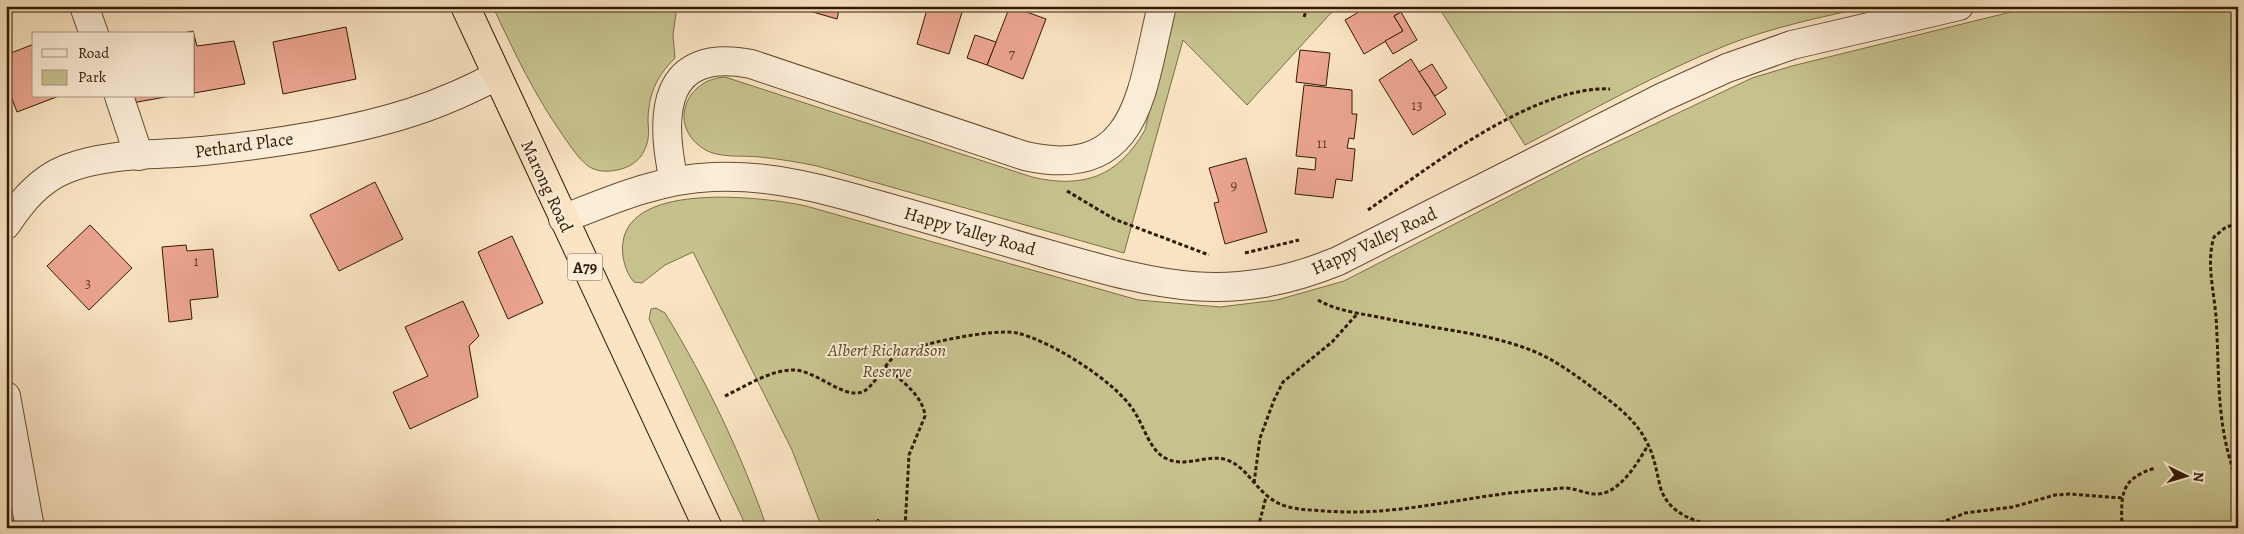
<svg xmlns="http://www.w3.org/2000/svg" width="2244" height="534" font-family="Alegreya,serif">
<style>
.green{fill:#c6c28e;stroke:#7c6e47}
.building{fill:#eca590;stroke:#311a00}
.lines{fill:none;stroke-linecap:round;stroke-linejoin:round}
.minor-casing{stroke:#634c31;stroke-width:30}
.highway-casing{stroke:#311a00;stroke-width:30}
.path{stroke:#311a00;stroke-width:3;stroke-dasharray:4 2.5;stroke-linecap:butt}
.minor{stroke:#fcedd8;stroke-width:28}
.highway{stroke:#fae4c3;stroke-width:28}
.labels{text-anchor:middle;stroke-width:4;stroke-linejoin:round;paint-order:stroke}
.number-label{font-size:15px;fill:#603d24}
.shield{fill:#fcedd8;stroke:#6e5941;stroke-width:1}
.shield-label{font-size:16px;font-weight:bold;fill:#311a00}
.street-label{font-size:18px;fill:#311a00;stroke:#fcedd8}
.park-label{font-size:18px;font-style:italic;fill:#5e4c2b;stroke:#fcedd8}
</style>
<rect width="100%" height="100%" fill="#fae4c3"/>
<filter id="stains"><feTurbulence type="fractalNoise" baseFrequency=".004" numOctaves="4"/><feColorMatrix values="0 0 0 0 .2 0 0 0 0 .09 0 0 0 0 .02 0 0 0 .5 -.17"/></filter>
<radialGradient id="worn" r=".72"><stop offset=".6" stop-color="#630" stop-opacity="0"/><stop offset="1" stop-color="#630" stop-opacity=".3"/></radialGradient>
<g class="green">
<path d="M495,6H677L673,35L675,58C656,77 648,95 648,122C649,132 649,142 644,151C639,162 628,168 617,170C607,172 597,172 588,166C578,158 571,147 564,137C535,96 514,52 493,7Z"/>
<path d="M1174,6H1341L1330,14L1247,105L1183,40L1124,253L817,166C798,162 779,159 760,157C742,155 716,159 701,147C668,123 687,79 725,77L1032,177C1083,189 1118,177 1145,130Z"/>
<path d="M1438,6H1871C1822,17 1773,27 1727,45C1657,73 1591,111 1525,145Z"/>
<path d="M2035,6H2238V528H822L792,450L693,252L665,265L642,283L634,282C625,272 621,255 623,242C631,181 765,197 806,206L1138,300L1220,307L1277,300L1344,281L1585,157L1752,78L1792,66Z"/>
<path d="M656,308L665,313C706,380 741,453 767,528H747L649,319L651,309Z"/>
</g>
<g class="building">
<polygon points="792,6 840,6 837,19"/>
<polygon points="928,6 964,6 949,54 917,44"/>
<polygon points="1010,6 1046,19 1023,79 987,65"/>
<polygon points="1093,6 1111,6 1109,11"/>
<polygon points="1369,6 1398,6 1401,12 1394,16 1403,31 1364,54 1345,20"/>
<polygon points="1401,12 1417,40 1393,54 1385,41 1403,31 1394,16"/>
<polygon points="346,27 356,79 283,94 273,42"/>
<polygon points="193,31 197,46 234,41 245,84 194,93 194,34 177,34"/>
<polygon points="975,35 996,42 987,65 967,58"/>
<polygon points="34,44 34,96 59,96 17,112 6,83 6,55"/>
<polygon points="1300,50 1330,53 1326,86 1296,82"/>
<polygon points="1411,59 1446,114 1413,135 1379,80"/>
<polygon points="1432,64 1447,88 1435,96 1419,72"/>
<polygon points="1304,85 1352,90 1352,114 1357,114 1354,139 1349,138 1347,148 1355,149 1352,181 1336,179 1333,198 1295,194 1298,168 1315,170 1316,158 1296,156"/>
<polygon points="130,96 171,96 132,103"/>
<polygon points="1246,158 1267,232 1225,244 1214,203 1219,202 1209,168"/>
<polygon points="375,182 403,239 339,271 310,215"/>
<polygon points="90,225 132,268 89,310 47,266"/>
<polygon points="512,236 543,303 508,319 478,252"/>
<polygon points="186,245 187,251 213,249 218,297 190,300 192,319 169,322 162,247"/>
<polygon points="463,301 479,336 469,346 478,397 410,429 393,392 428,376 405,327"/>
<polygon points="878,519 886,528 869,528"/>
</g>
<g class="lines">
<g class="minor-casing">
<g id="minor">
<polyline points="84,6 94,34"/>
<polyline points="119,96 139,156"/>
<path d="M674,181C659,114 662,47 751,64L1025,156C1140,182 1141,89 1162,6"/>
<path d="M563,219C611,200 659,179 713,177C770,174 828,190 882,206C936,221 990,237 1044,253C1154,284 1226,307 1338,261L1663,97L1727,68L1792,45L1959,6"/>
<path d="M6,225C22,201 39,180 66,169C112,151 164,156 212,150C288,142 382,128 452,97C467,91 482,83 497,76"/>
<polyline points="6,396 30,528"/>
</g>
</g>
<g class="highway-casing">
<polyline id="highway" points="465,6 708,528"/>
</g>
<g class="path">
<polyline points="1304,17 1308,6"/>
<polyline points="1067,191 1114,219 1209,255"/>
<path d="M1368,210C1428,168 1535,85 1610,89"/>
<path d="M2238,224L2226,227L2214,237C2206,262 2214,291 2216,317C2220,377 2215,425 2238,483"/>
<polyline points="1245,253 1299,240"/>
<path d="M1318,300C1338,312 1366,314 1388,319C1439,330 1504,334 1550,359C1565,368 1580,378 1594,389C1612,402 1635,419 1645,439C1654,454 1656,469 1660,486C1668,516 1699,523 1726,528"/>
<path d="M885,366C900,380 923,395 925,416L909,455L905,528"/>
<path d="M725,396C746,386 770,370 793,370C816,370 843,399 862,392C873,388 884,365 894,357C912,344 995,328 1017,333C1051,341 1115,381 1134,411C1144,426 1149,449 1165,458C1186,469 1207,453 1227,460C1252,469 1257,499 1289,507C1300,510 1313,510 1325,511C1398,517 1468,495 1540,490C1548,490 1557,488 1566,488C1581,489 1591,498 1607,492C1624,485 1639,461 1648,445"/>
<polyline points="1254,483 1260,438 1274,400 1283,382 1332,342 1358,313"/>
<polyline points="2122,525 2152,524 2161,528"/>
<polyline points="1258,528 1266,497"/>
<polyline points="1928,528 1965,513 2013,507 2055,495 2069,494 2123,498"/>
<path d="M2122,528C2121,494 2120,479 2155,468"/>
<polyline points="2221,528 2238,522"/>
</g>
<use href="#minor" class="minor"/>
<use href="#highway" class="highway"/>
</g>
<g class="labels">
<g class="number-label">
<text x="1012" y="59">7</text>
<text x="1417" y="110">13</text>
<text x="1322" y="148">11</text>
<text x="1234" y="190">9</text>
<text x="196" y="266">1</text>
<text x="88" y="288">3</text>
</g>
<rect class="shield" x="567.5" y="253.5" width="35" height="27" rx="4"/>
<g class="shield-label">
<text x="585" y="273">A79</text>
</g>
<g class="street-label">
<text transform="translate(244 145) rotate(-8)" y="6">Pethard Place</text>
<text transform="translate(547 186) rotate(65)" y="6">Marong Road</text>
<text transform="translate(970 231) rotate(16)" y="6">Happy Valley Road</text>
<text transform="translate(1374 241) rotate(-25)" y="6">Happy Valley Road</text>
</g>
<g class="park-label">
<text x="887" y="356">Albert Richardson<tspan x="887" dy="21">Reserve</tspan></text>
</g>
</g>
<rect width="2244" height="534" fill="none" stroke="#fae4c3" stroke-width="25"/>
<rect x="8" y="8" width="2229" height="519" fill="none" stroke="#311a00" stroke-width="2.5"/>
<rect x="12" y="12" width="2219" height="509" fill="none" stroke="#311a00"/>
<rect x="32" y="32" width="162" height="65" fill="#fcedd8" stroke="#ab9982"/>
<rect x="42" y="49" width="25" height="8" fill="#fcedd8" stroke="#ab9982"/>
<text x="78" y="58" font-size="15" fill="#311a00">Road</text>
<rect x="42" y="70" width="25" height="15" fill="#c6c28e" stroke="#ab9982"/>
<text x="78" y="82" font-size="15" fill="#311a00">Park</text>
<g transform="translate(2186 476) rotate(95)" stroke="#fcedd8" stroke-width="4" paint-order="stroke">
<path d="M0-4L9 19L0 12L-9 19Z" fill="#311a00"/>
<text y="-8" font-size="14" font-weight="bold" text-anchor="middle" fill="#311a00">N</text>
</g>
<rect width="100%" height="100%" filter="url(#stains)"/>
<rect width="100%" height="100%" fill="url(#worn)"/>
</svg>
